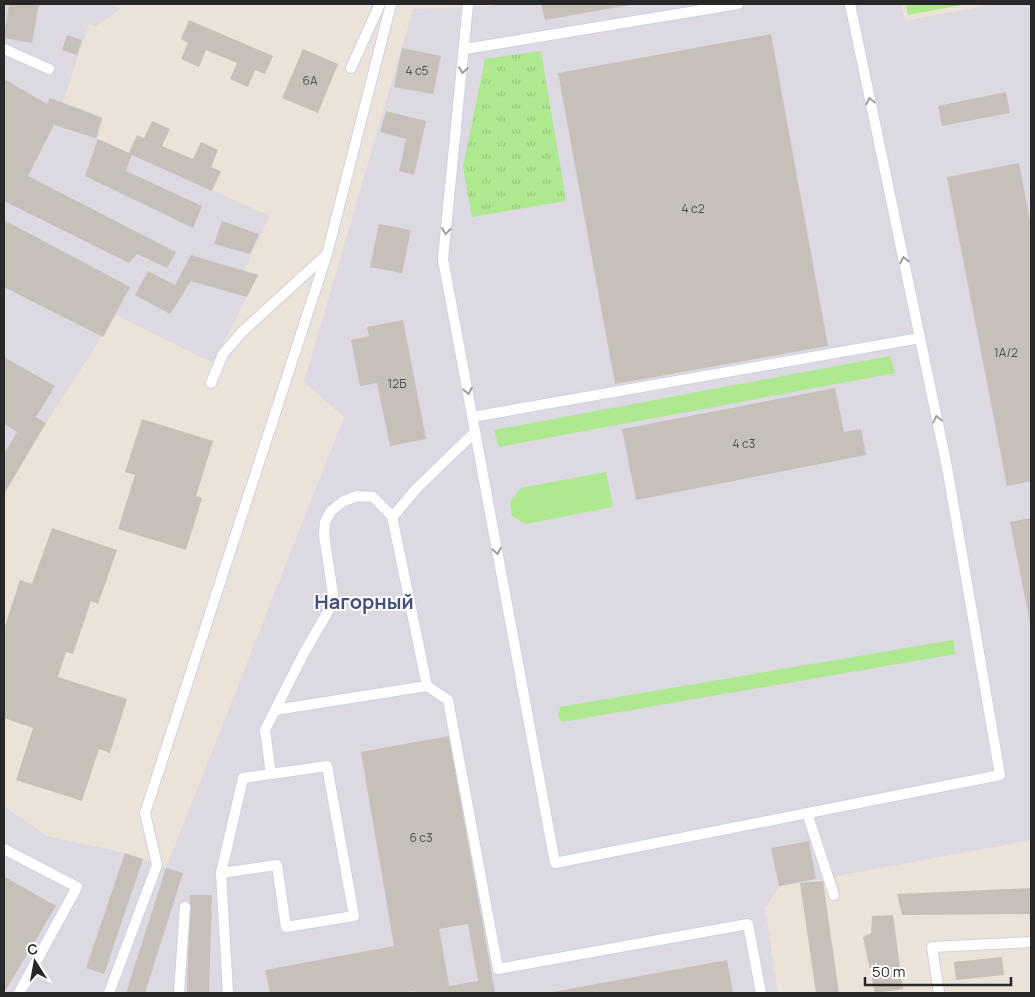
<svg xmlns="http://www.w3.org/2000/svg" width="1035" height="997" font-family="Manrope,sans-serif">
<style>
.industrial{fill:#dcd9e3}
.grass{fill:#aee88f}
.park{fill:url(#park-tufts)}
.building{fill:#c7c0b8;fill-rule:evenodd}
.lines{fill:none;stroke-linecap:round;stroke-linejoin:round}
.service-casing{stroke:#cdd1e3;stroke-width:12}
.service{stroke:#fff;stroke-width:10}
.oneway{stroke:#9e9e9e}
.labels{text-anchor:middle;stroke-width:4;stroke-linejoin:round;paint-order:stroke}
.number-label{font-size:12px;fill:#504e4c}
.district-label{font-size:20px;font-weight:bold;fill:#454f7b;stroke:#fff}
</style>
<defs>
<pattern id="park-tufts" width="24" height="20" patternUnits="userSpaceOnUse" patternTransform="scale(1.25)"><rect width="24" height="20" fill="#aee88f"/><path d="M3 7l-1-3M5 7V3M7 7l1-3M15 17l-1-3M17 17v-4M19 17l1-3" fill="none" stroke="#96c77b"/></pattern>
</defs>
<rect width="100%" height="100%" fill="#ece3d8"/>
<g class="industrial">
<polygon points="4,4 111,4 121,9 96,26 89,23 63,102 103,117 98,139 270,216 244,270 258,275 213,363 116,315 46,423 4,494"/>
<polygon points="492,4 901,4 905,21 994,4 1031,4 1031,840 779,887 765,908 778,993 4,993 4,806 47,836 125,853 166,868 344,417 304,382 413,9 491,6"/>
</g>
<g class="grass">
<polygon points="906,4 967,4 908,15"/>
<polygon points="890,356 895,373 499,447 494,430"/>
<polygon points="606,472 613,507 526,524 512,516 510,502 521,488"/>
<polygon points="953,640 955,654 562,722 558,715 560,707"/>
</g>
<polygon class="park" points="541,51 566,201 472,217 463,167 485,59"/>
<g class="building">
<polygon points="9,4 39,4 32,43 4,38"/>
<polygon points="541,4 630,4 630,5 545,20"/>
<polygon points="189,20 273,56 265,74 255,70 248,87 230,79 237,63 206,50 199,67 181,59 188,43 181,39"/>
<polygon points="771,34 828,346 615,384 558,73"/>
<polygon points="67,35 82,40 77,55 62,50"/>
<polygon points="402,48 441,56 433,94 394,87"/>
<polygon points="303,49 338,64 318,113 282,98"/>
<polygon points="4,79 47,104 50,98 102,118 96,138 54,125 28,176 176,252 167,268 137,254 129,263 4,201"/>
<polygon points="1006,92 1010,113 942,126 938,106"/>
<polygon points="386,111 426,121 414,175 399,171 406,139 380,132"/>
<polygon points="152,121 170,129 162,146 193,159 201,142 218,150 211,167 221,171 212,191 132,155 126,171 202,206 193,228 85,176 98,139 129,153 137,135 144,138"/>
<polygon points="1019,163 1031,225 1031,481 1007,486 947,177"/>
<polygon points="4,220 130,287 103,337 4,287"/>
<polygon points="222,221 259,234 250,254 214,244"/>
<polygon points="379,224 411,230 402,273 370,267"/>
<polygon points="191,255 258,275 247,297 191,281 170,314 135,295 148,271 175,285"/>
<polygon points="403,320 426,439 390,446 377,383 360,386 351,340 369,336 367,327"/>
<polygon points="4,357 55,386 36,417 46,423 4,494 4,454 17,432 4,424"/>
<polygon points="835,388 844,432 861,429 866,455 636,500 622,429"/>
<polygon points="142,419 213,441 196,496 202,498 186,550 118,529 135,475 125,472"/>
<polygon points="1031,518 1031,623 1030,623 1010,522"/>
<polygon points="52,528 117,550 98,604 91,601 73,654 66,652 58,677 127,699 110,753 99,749 82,801 16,780 33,728 4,718 4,629 20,580 32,584"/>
<path d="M449,736L495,993H415L414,991L400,993H270L265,970L394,946L361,752ZM468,924L478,981L449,986L439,929Z"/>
<polygon points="809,841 816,879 779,886 771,848"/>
<polygon points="125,853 143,859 104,974 86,968"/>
<polygon points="166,868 183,873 145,993 126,993"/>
<polygon points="5,877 56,906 4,993 4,879"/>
<polygon points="823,881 839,993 816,993 800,883"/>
<polygon points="1031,888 1031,914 902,915 897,894"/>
<polygon points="190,895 212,895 209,993 187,993"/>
<polygon points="893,915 903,989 875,993 863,937 871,933 872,916"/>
<polygon points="1002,957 1004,975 956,980 954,962"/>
<polygon points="727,960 733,993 554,993 553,992"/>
</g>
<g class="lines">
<g class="service-casing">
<g id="service">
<polyline points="468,4 443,259 555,863 1000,775 947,467 850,4"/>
<polyline points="4,49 49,69"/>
<polyline points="465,49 738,4"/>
<polyline points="351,68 380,4"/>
<polyline points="211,383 223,354 242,332 326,255"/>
<polyline points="472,417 920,338"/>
<polyline points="395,514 416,489 475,432"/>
<polyline points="427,686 448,700 498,969 748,924 761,993"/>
<polyline points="271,774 243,778 221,873 277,865 286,927 354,916 327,766 271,774 265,730 304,653 334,601 324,535 325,522 331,511 342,502 357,496 373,497 392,516 427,686 275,710"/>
<polyline points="807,813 834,895"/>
<polyline points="4,849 77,887 19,993"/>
<polyline points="221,873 228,993"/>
<polyline points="109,993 157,865 145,813 327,254 391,4"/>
<polyline points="179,993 185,907"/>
<polyline points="939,993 932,947 1031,942"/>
</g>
</g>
<use href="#service" class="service"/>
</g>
<defs><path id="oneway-chevron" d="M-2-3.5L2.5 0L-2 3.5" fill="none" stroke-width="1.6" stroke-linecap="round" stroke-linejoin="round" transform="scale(1.25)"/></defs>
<g class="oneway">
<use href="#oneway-chevron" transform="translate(463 70) rotate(96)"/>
<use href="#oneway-chevron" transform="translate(870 101) rotate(-102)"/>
<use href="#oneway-chevron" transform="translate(446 231) rotate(96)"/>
<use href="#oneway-chevron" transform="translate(904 260) rotate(-102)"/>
<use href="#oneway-chevron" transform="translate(468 391) rotate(79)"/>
<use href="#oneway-chevron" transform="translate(937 419) rotate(-102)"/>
<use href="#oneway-chevron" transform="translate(497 551) rotate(80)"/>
</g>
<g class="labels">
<g class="number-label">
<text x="417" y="75">4 с5</text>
<text x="310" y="85">6А</text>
<text x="693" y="213">4 с2</text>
<text x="1006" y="357">1А/2</text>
<text x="397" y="388">12Б</text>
<text x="744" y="448">4 с3</text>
<text x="421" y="842">6 с3</text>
</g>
<g class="district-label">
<text x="364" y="609">Нагорный</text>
</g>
</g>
<rect width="1035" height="997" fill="none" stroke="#282828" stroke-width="10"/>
<g transform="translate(35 962) rotate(349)" stroke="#ffffff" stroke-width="4" paint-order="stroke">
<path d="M0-4L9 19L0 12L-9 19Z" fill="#282828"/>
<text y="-8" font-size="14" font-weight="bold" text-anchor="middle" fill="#282828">С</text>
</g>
<path d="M865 977v8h146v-8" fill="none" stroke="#282828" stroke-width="2.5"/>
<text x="872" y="977" font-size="15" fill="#282828" stroke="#ffffff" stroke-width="4" paint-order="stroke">50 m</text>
</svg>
